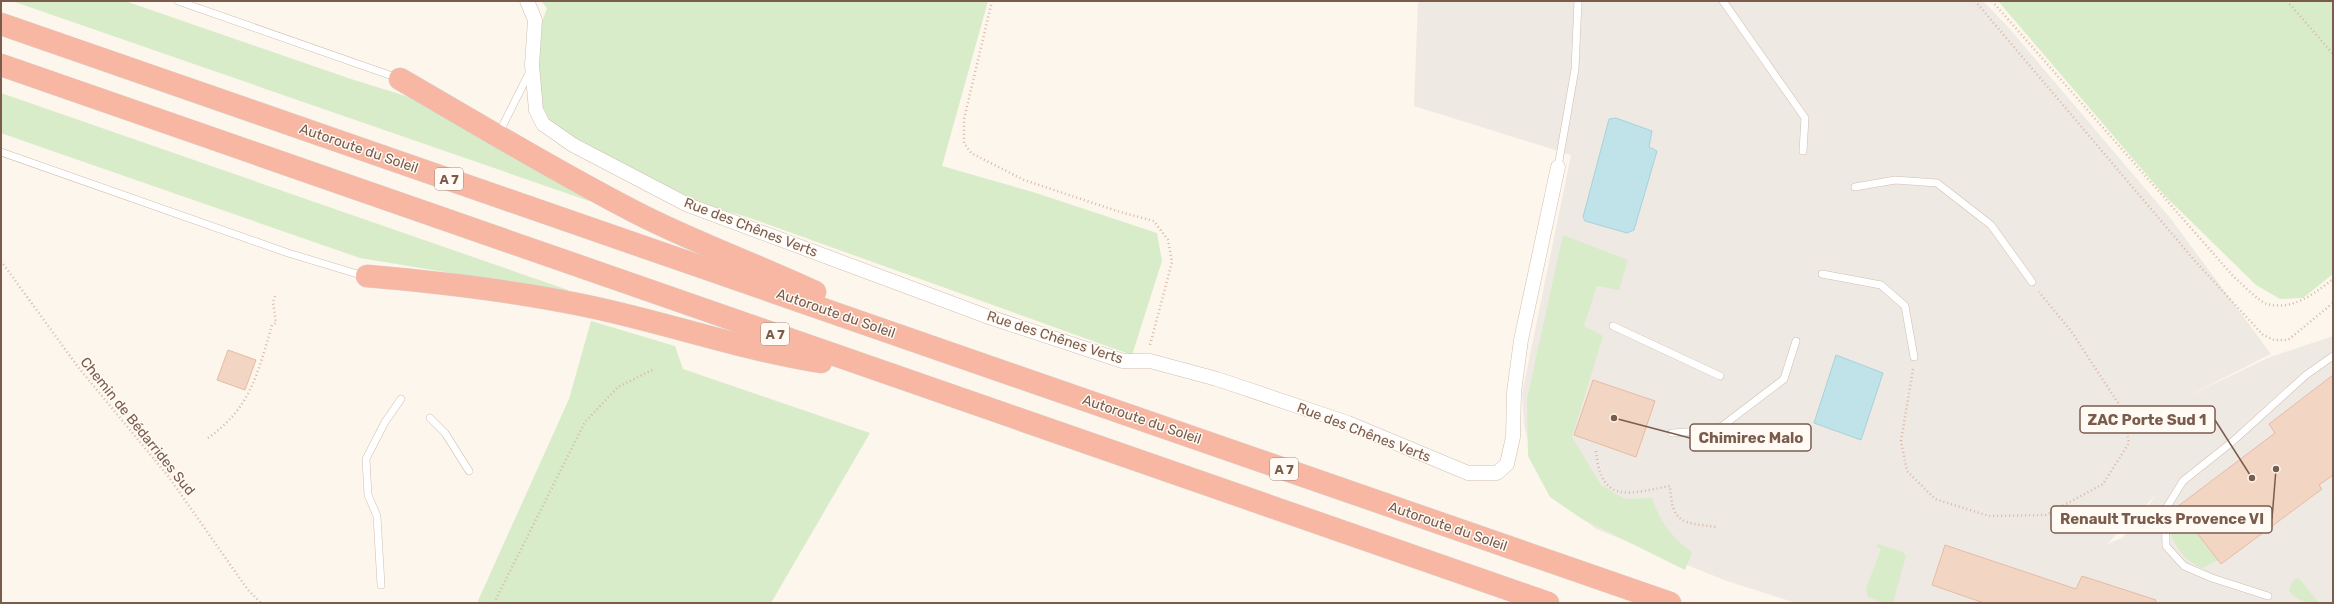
<svg xmlns="http://www.w3.org/2000/svg" width="2334" height="604" font-family="Rubik,sans-serif">
<style>
.industrial{fill:#efe9e4;fill-rule:evenodd}
.green{fill:#d8ecc9}
.water{fill:#bfe3e8;stroke:#a5d3da}
.building{fill:#f3d5c3;stroke:#e6bba3}
.lines{fill:none;stroke-linecap:round;stroke-linejoin:round}
.service-casing{stroke:#d1beb0;stroke-width:8}
.minor-casing{stroke:#d1beb0;stroke-width:15}
.motorway-casing{stroke:#dad1cd;stroke-width:23}
.path{stroke:#d9b8a5;stroke-width:2.5;stroke-dasharray:1 3;stroke-linecap:butt}
.service{stroke:#fff;stroke-width:7}
.minor{stroke:#fff;stroke-width:14}
.motorway{stroke:#f7b7a3;stroke-width:22}
.labels{text-anchor:middle;stroke-width:3;stroke-linejoin:round;paint-order:stroke}
.shield{fill:#fffaf3;stroke:#a28b7f;stroke-width:1}
.shield-label{font-size:13px;font-weight:bold;fill:#7a5c4d}
.street-label{font-size:14px;fill:#7a5c4d;stroke:#fffaf3}
.leader{fill:none;stroke:#7a5c4d;stroke-width:1.5}
.callout-dot{fill:#7a5c4d;stroke:#fffaf3;stroke-width:1.5}
.callout{fill:#fffaf3;stroke:#7a5c4d;stroke-width:1.5}
.callout-label{font-size:15px;text-anchor:middle;font-weight:bold;fill:#7a5c4d}
</style>
<rect width="100%" height="100%" fill="#fdf6ec"/>
<path class="industrial" d="M1418,1H1983L2008,27L2171,219L2271,354L2184,398L2270,357L2333,336V603H1796L1727,581L1596,529L1553,495L1531,455L1524,425L1522,394L1571,155L1414,106ZM2157,494L2122,538L2107,544Z"/>
<g class="green">
<polygon points="12,1 125,1 351,79 425,102 591,197 589,201"/>
<polygon points="541,1 988,1 942,166 1036,193 1157,233 1162,261 1132,355 750,218 688,200 562,134 531,114 526,66 547,8"/>
<polygon points="1998,1 2333,1 2333,274 2303,298 2280,299 2256,285 2164,195"/>
<polygon points="1,93 568,290 567,292 360,258 35,145 1,133"/>
<path d="M1563,235L1628,260L1619,290L1597,286L1584,326L1603,336L1572,437L1601,485L1625,499L1652,498C1659,521 1672,538 1692,552L1685,570L1582,519L1550,497L1528,456L1527,399Z"/>
<polygon points="591,321 675,346 683,369 870,433 771,603 477,603 569,399"/>
<path d="M2176,509L2180,511L2218,560L2202,568C2182,561 2159,530 2176,509Z"/>
<polygon points="1878,544 1903,552 1906,556 1893,603 1884,603 1868,597 1866,589 1881,549 1876,547"/>
<path d="M2298,577L2319,603C2307,603 2297,601 2289,591L2292,582Z"/>
</g>
<g class="water">
<polygon points="1616,118 1652,131 1649,147 1657,151 1634,230 1627,233 1585,221 1583,217 1609,119"/>
<polygon points="1836,355 1883,373 1861,440 1814,423"/>
</g>
<g class="building">
<polygon points="228,350 256,360 245,390 217,380"/>
<polygon points="2333,375 2333,475 2319,485 2322,489 2221,564 2177,507 2275,433 2269,424"/>
<polygon points="1593,380 1655,401 1636,457 1574,435"/>
<polygon points="1945,545 2076,589 2082,576 2156,600 2155,603 1984,603 1932,585"/>
</g>
<g class="lines">
<g class="service-casing">
<g id="service">
<polyline points="178,1 398,78"/>
<polyline points="1723,1 1805,118 1803,151"/>
<polyline points="499,133 530,71"/>
<polyline points="1,152 288,253 364,276"/>
<polyline points="1558,167 1575,69 1578,1"/>
<polyline points="1855,187 1895,180 1937,183 1991,225 2032,282"/>
<polyline points="1822,274 1881,285 1905,306 1914,357"/>
<polyline points="1613,326 1720,376"/>
<polyline points="430,418 445,433 469,471"/>
<polyline points="1672,433 1717,430 1784,379 1796,341"/>
<polyline points="381,585 377,516 368,495 366,459 385,422 401,399"/>
<polyline points="2268,596 2212,578 2184,566 2166,546 2165,510 2183,481 2232,442 2306,375 2333,356"/>
</g>
</g>
<g class="minor-casing">
<polyline id="minor" points="527,1 535,20 532,65 536,110 543,124 573,145 688,205 986,316 1123,361 1150,361 1217,379 1348,423 1468,473 1497,473 1507,464 1513,437 1514,392 1521,340 1558,167"/>
</g>
<g class="motorway-casing">
<g id="motorway">
<polyline points="1,24 1670,603"/>
<polyline points="1,65 1548,603"/>
<path d="M400,79C478,124 555,171 635,212C693,242 755,264 815,292"/>
<path d="M367,276C437,282 508,290 577,304C659,320 738,349 821,362"/>
</g>
</g>
<g class="path">
<polyline points="992,1 964,119 964,143 971,153 1024,180 1120,212 1154,221 1168,240 1172,262 1150,345"/>
<polyline points="1975,1 2195,261 2263,335 2274,340 2288,340 2333,303"/>
<path d="M1992,1L2233,276C2241,283 2258,301 2267,304C2292,311 2314,294 2333,279"/>
<polyline points="2287,1 2333,54"/>
<polyline points="1,261 78,367 168,476 248,590 261,603"/>
<polyline points="1913,369 1901,441 1907,471 1935,499 1989,516 2046,515 2103,484 2129,443 2122,409 2071,331 2039,292"/>
<path d="M208,438C251,408 258,372 272,325L276,323L273,302L276,294"/>
<path d="M1596,451C1601,506 1630,493 1670,486C1672,525 1683,522 1716,527"/>
<polyline points="494,603 585,422 618,387 654,369"/>
</g>
<use href="#service" class="service"/>
<use href="#minor" class="minor"/>
<use href="#motorway" class="motorway"/>
</g>
<g class="labels">
<g class="shield">
<rect x="435" y="168" width="28" height="22" rx="3"/>
<rect x="761" y="323" width="28" height="22" rx="3"/>
<rect x="1270" y="458" width="28" height="22" rx="3"/>
</g>
<g class="shield-label">
<text x="449" y="184">A 7</text>
<text x="775" y="339">A 7</text>
<text x="1284" y="474">A 7</text>
</g>
<g class="street-label">
<text transform="translate(359 148) rotate(19)" y="5">Autoroute du Soleil</text>
<text transform="translate(751 227) rotate(21)" y="5">Rue des Chênes Verts</text>
<text transform="translate(836 313) rotate(19)" y="5">Autoroute du Soleil</text>
<text transform="translate(1055 337) rotate(18)" y="5">Rue des Chênes Verts</text>
<text transform="translate(1142 419) rotate(19)" y="5">Autoroute du Soleil</text>
<text transform="translate(138 426) rotate(51)" y="5">Chemin de Bédarrides Sud</text>
<text transform="translate(1364 432) rotate(21)" y="5">Rue des Chênes Verts</text>
<text transform="translate(1448 526) rotate(19)" y="5">Autoroute du Soleil</text>
</g>
</g>
<path class="leader" d="M2252 478L2215 420M1614 418L1690 438M2276 469L2272 519"/>
<g class="callout-dot">
<circle cx="2252" cy="478" r="4"/>
<circle cx="1614" cy="418" r="4"/>
<circle cx="2276" cy="469" r="4"/>
</g>
<g class="callout">
<rect x="2080" y="406" width="135" height="27" rx="4"/>
<rect x="1690" y="424" width="121" height="27" rx="4"/>
<rect x="2051" y="506" width="221" height="27" rx="4"/>
</g>
<g class="callout-label">
<text x="2147" y="425">ZAC Porte Sud 1</text>
<text x="1751" y="443">Chimirec Malo</text>
<text x="2162" y="524">Renault Trucks Provence VI</text>
</g>
<rect width="2334" height="604" fill="none" stroke="#7a5c4d" stroke-width="4"/>
</svg>
